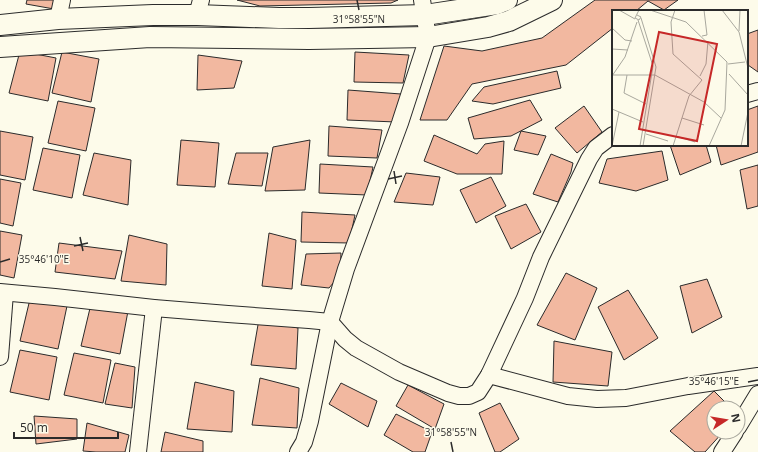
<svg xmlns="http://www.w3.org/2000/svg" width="758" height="452" font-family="'Open Sans',sans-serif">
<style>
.building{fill:#f2b8a0;stroke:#2b2b2b}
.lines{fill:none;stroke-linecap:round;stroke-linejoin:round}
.minor-casing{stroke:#2b2b2b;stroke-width:18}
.major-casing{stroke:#2b2b2b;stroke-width:22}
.minor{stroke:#fdfbea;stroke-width:16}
.major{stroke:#fdfbea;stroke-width:20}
.ticks{fill:none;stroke:#2b2b2b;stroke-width:1.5}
.inset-road{fill:none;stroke:#a9a89e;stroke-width:1}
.view{fill:#c62828;fill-opacity:0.15;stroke:#c62828;stroke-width:2}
.inset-edge{fill:none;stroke:#2b2b2b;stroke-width:2}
.ticks-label{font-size:10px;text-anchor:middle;fill:#2b2b2b;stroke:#fdfbea;stroke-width:3;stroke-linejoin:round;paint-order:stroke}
</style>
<rect width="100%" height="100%" fill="#fdfbea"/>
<g class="building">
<polygon points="27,0 56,0 54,9 26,4"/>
<polygon points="237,0 398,0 391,3 260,6"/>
<polygon points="595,0 678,0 664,10 648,1 636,11 613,11 613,28 566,65 472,84 447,120 420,120 444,46 482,51 542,38"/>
<polygon points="758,30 758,72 748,65 747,60 747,34"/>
<polygon points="20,51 56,58 48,101 9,93"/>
<polygon points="62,52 99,59 91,102 52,93"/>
<polygon points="355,52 409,55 403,83 354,82"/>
<polygon points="198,55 242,61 234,88 197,90"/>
<polygon points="557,71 561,88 493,104 472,101 484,87"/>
<polygon points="348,90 401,94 396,122 347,120"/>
<polygon points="530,100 542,120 511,136 474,139 468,118"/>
<polygon points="58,101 95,108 86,151 48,143"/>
<polygon points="584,106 602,132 577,153 555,128"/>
<polygon points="758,106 758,152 721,165 716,145 747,145 747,110"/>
<polygon points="329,126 382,130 377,158 328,156"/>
<polygon points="0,131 33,137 25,180 0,175"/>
<polygon points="521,131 546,136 538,155 514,150"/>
<polygon points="434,135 477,154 485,144 504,141 502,174 457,174 424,161"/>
<polygon points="181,140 219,143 215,187 177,185"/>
<polygon points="310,140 305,190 265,191 273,147"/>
<polygon points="670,145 706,145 711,162 680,175"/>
<polygon points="43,148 80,155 72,198 33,190"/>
<polygon points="662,151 668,180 636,191 599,183 607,159"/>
<polygon points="94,153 131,160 128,205 83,195"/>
<polygon points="236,153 268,153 262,186 228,184"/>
<polygon points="551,154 573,163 571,172 558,202 533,194"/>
<polygon points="320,164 373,167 367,195 319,193"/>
<polygon points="758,165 758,206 747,209 740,170"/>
<polygon points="406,173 440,177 433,205 394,202"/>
<polygon points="491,177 506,206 476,223 460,190"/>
<polygon points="0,179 21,183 13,226 0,223"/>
<polygon points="526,204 541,232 511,249 495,216"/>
<polygon points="302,212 355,215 349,243 301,242"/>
<polygon points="0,231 22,235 14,278 0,275"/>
<polygon points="269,233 296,240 292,289 262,286"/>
<polygon points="129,235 167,244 166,285 121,281"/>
<polygon points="59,243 122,251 115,279 55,272"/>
<polygon points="341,253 340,275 329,288 301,285 306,254"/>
<polygon points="566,273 597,288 575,340 537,325"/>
<polygon points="707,279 722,317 692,333 680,286"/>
<polygon points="628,290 658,338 624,360 598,307"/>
<polygon points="30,299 67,306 58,349 20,341"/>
<polygon points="91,304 128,311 120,354 81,346"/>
<polygon points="259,319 298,328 296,369 251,365"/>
<polygon points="554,341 612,352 608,386 553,382"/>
<polygon points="20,350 57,357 49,400 10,392"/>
<polygon points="74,353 111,360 103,403 64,395"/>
<polygon points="115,363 135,367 132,408 105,404"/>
<polygon points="260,378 299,388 297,428 252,425"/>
<polygon points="195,382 234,391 232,432 187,429"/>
<polygon points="341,383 377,401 368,427 329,404"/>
<polygon points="408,385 444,404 435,429 396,406"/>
<polygon points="714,391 731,408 714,408 714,432 723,432 705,452 695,452 670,431"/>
<polygon points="500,403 519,439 500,452 495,452 479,413"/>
<polygon points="396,414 432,432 425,452 413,452 384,435"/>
<polygon points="34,416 77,419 77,439 36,444"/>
<polygon points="87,423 129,435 125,452 96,452 83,451"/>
<polygon points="165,432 203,441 203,452 161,452"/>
</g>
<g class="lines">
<g class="minor-casing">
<g id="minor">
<polyline points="197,15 201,0"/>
<polyline points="58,19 62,0"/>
<polyline points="747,94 758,91"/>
<polyline points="0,292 55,297 154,308 228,314 309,320 330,322 345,339 356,348 399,372 448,393 459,396 469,396 478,392 489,375 525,298 541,257 589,159 596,148 613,135"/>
<polyline points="0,357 5,293"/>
<polyline points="489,375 568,396 597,399 626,398 688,386 758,376"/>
<polyline points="738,427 758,394"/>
<polyline points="138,452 154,308"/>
<polyline points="298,452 304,442 310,421 330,322 346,269 400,123 428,37 422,0"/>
<polyline points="722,452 735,432"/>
</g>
</g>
<g class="major-casing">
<g id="major">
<polyline points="0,25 58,19 153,15 197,15 279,18 309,18 425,15 484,6 497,4 507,0"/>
<polyline points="0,47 150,37 309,39 428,37 488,27 509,21 552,0"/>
</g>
</g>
<use href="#minor" class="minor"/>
<use href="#major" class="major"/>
</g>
<path class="ticks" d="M357,0L359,10M394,171L396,184M388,179L402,176M80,237L83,251M74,246L88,243M0,262L10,259M748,382L758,380M451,442L453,452"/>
<g transform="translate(612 10)">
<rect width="136" height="136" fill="#fdfbea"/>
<path class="inset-road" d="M7,0L23,9M38,0L74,12L115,52L113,100L97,136M110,0L127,22L136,58M25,5L29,7L27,10L23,8L27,0M29,8L44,57L31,136M26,10L41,56L28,136M0,18L13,30L20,31M127,21L128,0M90,26L95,25L92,0M0,39L16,40M116,54L133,52M117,64L136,85M1,65H43L92,92L109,108M15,65L12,83L34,94M0,66L13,47L25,12M88,66L94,54L96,31M0,99L31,112M70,108L92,115M34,124L56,131M64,126L83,132M0,136L7,102M61,136L77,86L90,70L61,44L59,12L63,0M129,136L136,102"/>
<path class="view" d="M47,22L105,34L85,131L27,119Z"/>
<rect width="136" height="136" class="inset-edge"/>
</g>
<g class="ticks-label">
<text x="359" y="23">31°58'55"N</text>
<text x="44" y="263">35°46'10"E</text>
<text x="714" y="385">35°46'15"E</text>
<text x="451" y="436">31°58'55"N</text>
</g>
<g transform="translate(726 420) rotate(78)"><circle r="19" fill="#fdfbea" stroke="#a9a89e"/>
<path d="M0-3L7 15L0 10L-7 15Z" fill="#c62828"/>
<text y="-6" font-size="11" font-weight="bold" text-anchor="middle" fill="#2b2b2b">N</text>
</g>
<path d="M14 432v6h104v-6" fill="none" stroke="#2b2b2b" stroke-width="2"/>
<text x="20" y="432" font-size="12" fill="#2b2b2b" stroke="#fdfbea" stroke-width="3" paint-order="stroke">50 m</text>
</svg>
